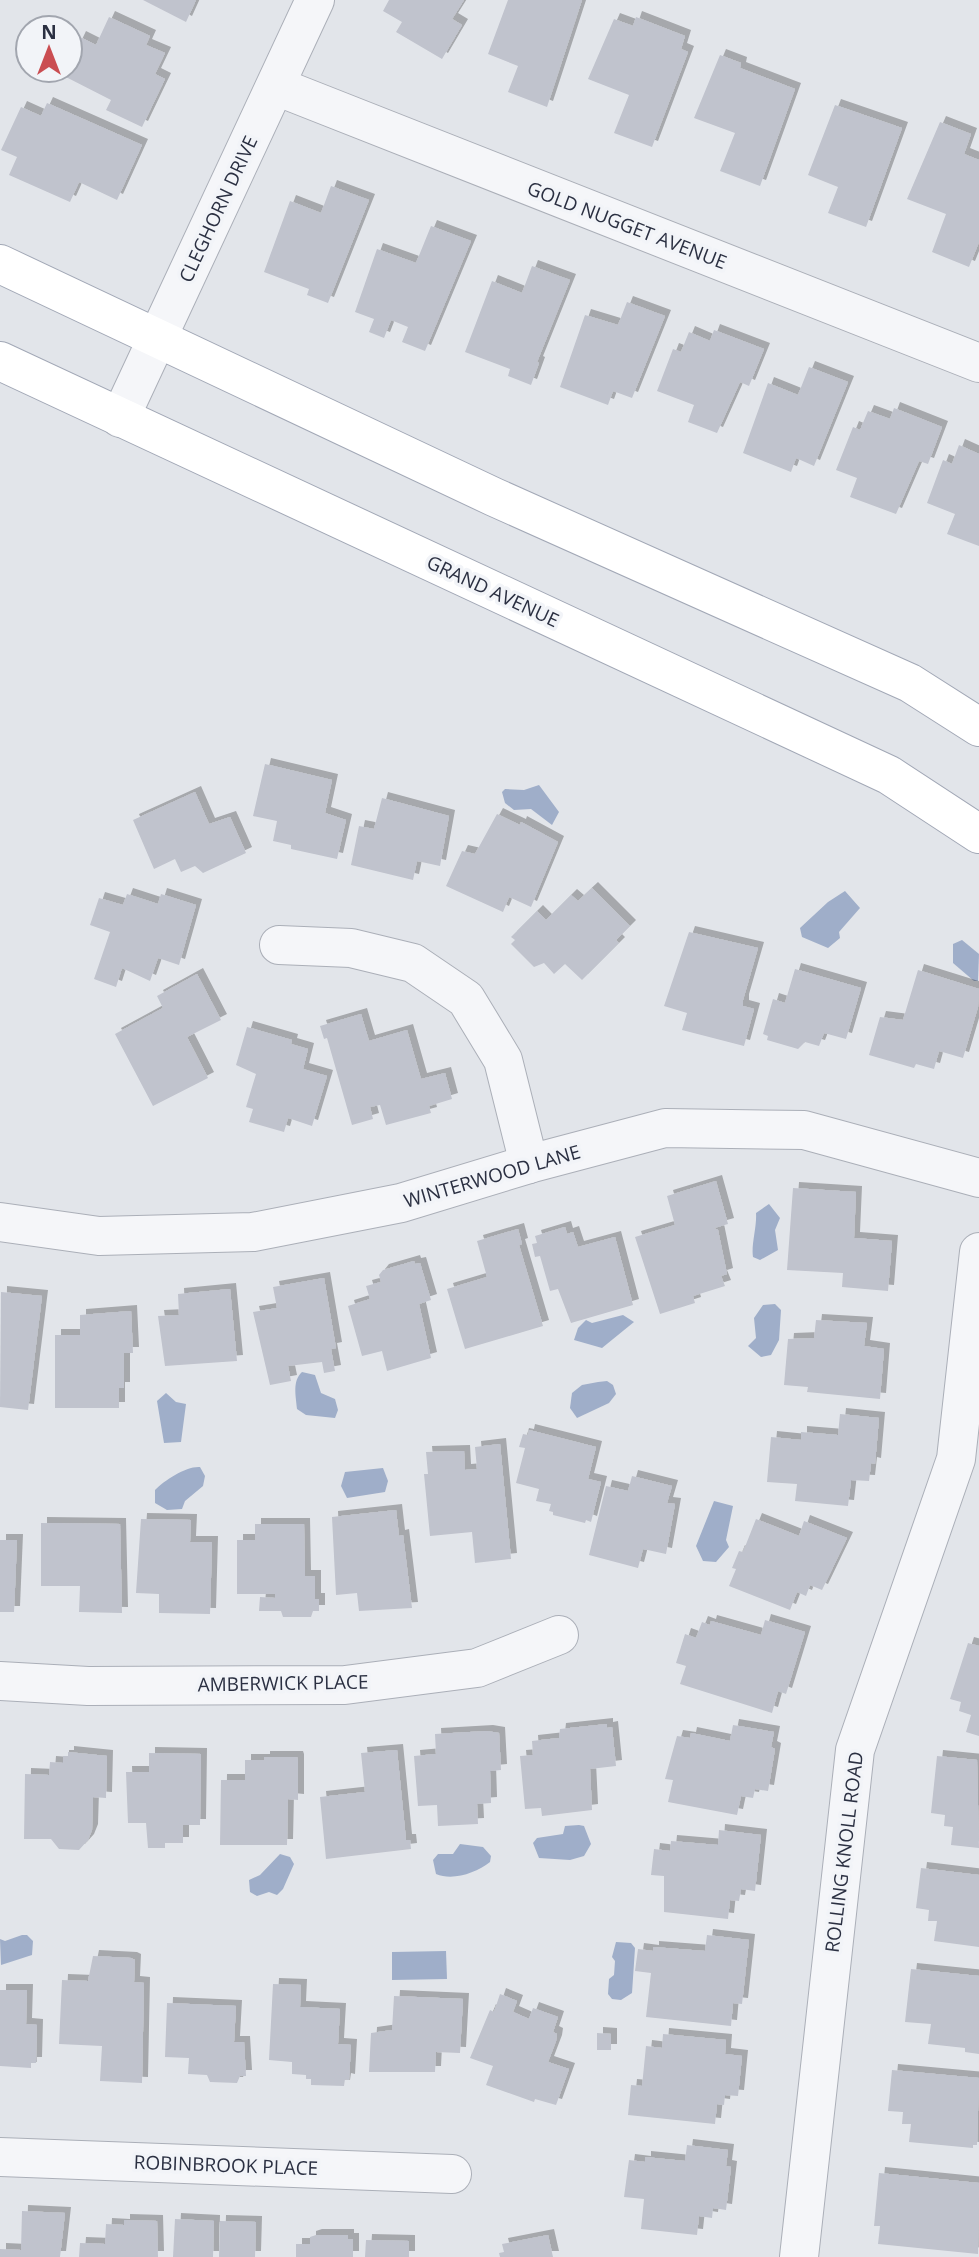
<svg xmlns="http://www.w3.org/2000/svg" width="979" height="2257" font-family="'Open Sans',sans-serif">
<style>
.water{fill:#9faec9}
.building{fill:#c0c3cd;filter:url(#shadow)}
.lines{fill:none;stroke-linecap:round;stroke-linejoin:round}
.minor-casing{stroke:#abafb8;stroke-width:40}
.primary-casing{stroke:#a2a8b6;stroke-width:40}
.minor{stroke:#f5f6f9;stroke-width:38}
.primary{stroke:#fff;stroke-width:38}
.labels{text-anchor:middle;stroke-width:7;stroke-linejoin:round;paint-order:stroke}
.street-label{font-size:19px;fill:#2b3042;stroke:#f2f4f8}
</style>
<defs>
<filter id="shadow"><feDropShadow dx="6" dy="-6" stdDeviation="0" flood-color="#0004"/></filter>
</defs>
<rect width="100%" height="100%" fill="#e2e5ea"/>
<g class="water">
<polygon points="539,785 559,812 552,825 531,809 514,810 505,803 502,792 505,789 524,790"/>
<polygon points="845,891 860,908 839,932 840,938 828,948 802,937 800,928 828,902"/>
<polygon points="962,940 979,954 978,981 974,981 953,963 953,944"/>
<path d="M769,1204L780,1218L775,1230L778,1250L760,1260L753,1257C751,1245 757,1227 756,1213Z"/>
<polygon points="775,1304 781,1310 779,1340 771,1355 761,1357 748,1346 756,1338 754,1318 763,1305"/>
<polygon points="623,1315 634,1322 602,1348 574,1340 578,1328 586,1320 592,1323"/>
<path d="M302,1372L315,1375L321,1393L335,1399L338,1410L335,1418L306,1415L297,1409C296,1396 292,1381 302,1372Z"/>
<polygon points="598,1382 607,1381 613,1385 616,1394 609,1403 577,1418 570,1408 572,1393 582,1385"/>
<polygon points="166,1393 176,1402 186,1404 181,1442 164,1443 157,1401"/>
<path d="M200,1467L205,1476L203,1486L185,1501L182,1509L167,1510L155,1503V1490C165,1480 186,1466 200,1467Z"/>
<polygon points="383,1468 388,1481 385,1492 347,1498 341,1486 345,1472"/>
<polygon points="714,1501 733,1506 726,1540 729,1547 716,1562 703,1561 696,1546"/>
<polygon points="579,1825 584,1826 591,1844 584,1856 570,1860 539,1858 533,1843 537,1838 563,1834 565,1826"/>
<path d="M460,1844L483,1847L491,1856L490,1862C476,1873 453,1881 436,1874L433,1860L438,1854H453Z"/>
<polygon points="280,1854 290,1857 294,1864 283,1889 277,1895 269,1892 257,1896 250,1892 249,1880 260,1875"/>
<polygon points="22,1935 27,1935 33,1941 32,1955 1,1965 0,1939 5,1941"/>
<polygon points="616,1942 631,1943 635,1948 632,1993 621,2000 612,1999 608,1994 609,1979 614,1975 615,1961 612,1957"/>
<polygon points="446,1951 447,1979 392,1980 392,1952"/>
</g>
<g class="building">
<polygon points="143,0 196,0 186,22"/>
<polygon points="389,0 464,0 452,19 462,25 442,59 396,32 402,22 383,11"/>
<polygon points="508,0 582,0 547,107 508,92 518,66 488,54"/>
<polygon points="109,17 150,36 146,45 165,53 155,74 165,79 142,127 106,110 111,100 62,75 64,70 70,70 70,58 80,37 96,45"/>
<polygon points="636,17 685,36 681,49 688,52 652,147 614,133 629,95 588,79 614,19 633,26"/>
<polygon points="720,55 741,63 740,68 795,89 760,186 720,171 735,133 694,118"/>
<polygon points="47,103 142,145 117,200 79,182 70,202 9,175 17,157 1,150 21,107 41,116"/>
<polygon points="835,105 902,128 866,227 828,213 838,187 808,175"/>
<polygon points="940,122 971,134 964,154 979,160 979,242 969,267 932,252 946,214 907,199"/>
<polygon points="331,186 369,200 328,303 307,295 309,289 264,272 290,201 321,213"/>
<polygon points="431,226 471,241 425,351 402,342 408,327 391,320 384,338 369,332 374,319 355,312 377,249 416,263"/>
<polygon points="532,266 570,280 537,362 539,363 531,385 508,376 510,369 465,352 492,281 522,293"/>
<polygon points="627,302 665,316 632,398 613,391 608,405 560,387 585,315 618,325"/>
<polygon points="714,330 764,349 749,386 740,382 717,433 688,422 694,405 657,391 673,349 681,352 689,332 710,341"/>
<polygon points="809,367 848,382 814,466 796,458 791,472 743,453 768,383 798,395"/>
<polygon points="894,408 942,427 928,464 919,461 896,514 850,497 857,478 836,470 853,427 860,430 868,411 890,419"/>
<polygon points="959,445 979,454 979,546 947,534 955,514 927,503 943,460 952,464"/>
<polygon points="265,764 332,780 325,813 346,820 337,859 291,849 291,845 273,841 277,821 253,816"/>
<polygon points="195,792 209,824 230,817 246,853 203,873 195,866 181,872 175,859 154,869 133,820"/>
<polygon points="382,798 449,816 440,866 417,861 413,880 351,865 359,826 374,829"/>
<polygon points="497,814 520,825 521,822 558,842 531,907 509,897 503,912 446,886 462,851 475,854"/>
<polygon points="592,888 630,926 616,940 619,943 582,980 565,964 554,974 544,963 534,967 511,944 515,940 511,937 537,911 546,920 571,895 578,901"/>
<polygon points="127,894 158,904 161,894 196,905 179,965 158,958 150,981 122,968 116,987 94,979 110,932 90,925 99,898 123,905"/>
<polygon points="689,932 758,948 743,1000 743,1006 754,1009 744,1046 682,1030 687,1013 664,1006"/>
<polygon points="795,969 861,988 846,1039 824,1033 819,1046 805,1042 798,1049 767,1040 768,1036 763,1034 773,999 785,1003"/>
<polygon points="918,970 979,989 978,1007 963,1058 939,1051 934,1069 916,1064 914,1068 869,1055 880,1017 903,1020"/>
<polygon points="197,974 221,1020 187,1037 208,1078 153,1106 115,1034 163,1008 157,996"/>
<polygon points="361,1014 369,1041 407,1030 421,1079 445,1073 452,1099 429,1106 431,1113 386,1125 380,1105 370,1107 373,1119 352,1125 327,1038 324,1039 320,1026"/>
<polygon points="247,1027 292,1040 291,1044 308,1049 303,1069 327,1076 312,1126 288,1118 284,1132 249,1122 253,1109 246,1107 256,1074 236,1065"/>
<polygon points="716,1181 728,1224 714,1228 718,1230 727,1274 721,1276 725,1286 693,1296 695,1303 660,1314 635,1237 675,1225 667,1196"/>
<polygon points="793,1188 856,1192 854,1238 892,1241 888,1291 842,1287 843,1273 787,1270"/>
<polygon points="565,1227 567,1234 573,1232 578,1247 615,1237 633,1305 571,1323 558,1289 550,1291 540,1256 535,1257 532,1244 537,1243 535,1236"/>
<polygon points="518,1229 522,1244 519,1245 543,1326 465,1349 447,1289 487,1277 477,1241"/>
<polygon points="414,1261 415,1264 420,1263 431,1300 419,1304 431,1358 387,1371 382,1351 362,1356 348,1306 370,1299 366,1286 381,1282 379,1275 383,1270"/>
<polygon points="324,1278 336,1348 331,1349 335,1371 324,1373 322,1362 288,1366 291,1381 270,1385 253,1312 277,1308 273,1287"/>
<polygon points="230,1289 237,1361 165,1366 158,1316 179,1315 178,1294"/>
<polygon points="1,1292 42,1296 28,1410 0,1407"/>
<polygon points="131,1311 133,1353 124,1353 124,1388 119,1388 119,1408 55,1408 55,1335 80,1335 80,1315"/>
<polygon points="816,1320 867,1323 864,1346 884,1349 880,1399 807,1392 808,1387 784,1385 788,1339 814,1338"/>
<polygon points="840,1414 879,1418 875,1464 871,1463 869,1481 851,1480 848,1506 795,1501 797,1484 767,1482 771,1437 801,1440 801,1432 838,1435"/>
<polygon points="529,1430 596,1447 588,1479 601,1482 591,1522 586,1520 585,1523 553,1515 553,1512 549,1511 551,1504 536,1501 539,1489 516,1483 525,1448 519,1447 523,1434 528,1435"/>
<polygon points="500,1444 511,1559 475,1563 472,1532 430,1536 424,1474 428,1474 426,1452 464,1451 465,1470 477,1469 475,1447"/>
<polygon points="632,1476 672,1486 667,1503 675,1504 666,1554 643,1549 638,1568 589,1555 606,1486 628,1491"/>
<polygon points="396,1510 399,1536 403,1535 412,1608 359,1611 357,1593 336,1595 332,1517"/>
<polygon points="141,1519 191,1520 190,1542 212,1542 210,1614 159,1613 159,1594 136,1593"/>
<polygon points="756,1519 799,1536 804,1521 847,1538 822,1590 810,1585 806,1596 797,1592 790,1610 729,1586 736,1569 732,1568 739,1551 743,1552"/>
<polygon points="41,1523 120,1524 122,1613 79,1612 80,1586 41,1586"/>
<polygon points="255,1524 304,1524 305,1576 315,1576 315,1599 319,1599 319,1611 313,1611 311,1617 283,1617 281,1611 259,1611 260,1597 275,1598 275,1594 237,1594 237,1540 255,1540"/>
<polygon points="0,1540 17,1540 14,1612 0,1612"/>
<polygon points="765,1620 805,1632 786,1694 778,1691 772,1713 680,1684 686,1666 676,1663 685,1634 696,1638 702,1622 710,1625 711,1621 761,1635"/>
<polygon points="968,1643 979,1646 979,1736 966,1732 971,1715 959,1711 961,1702 950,1699"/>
<polygon points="607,1724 607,1728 612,1727 616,1766 590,1769 592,1810 542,1816 541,1808 525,1809 520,1756 533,1755 532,1741 559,1738 560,1729"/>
<polygon points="733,1725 774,1732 771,1747 775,1749 768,1791 755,1789 753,1798 741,1796 737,1815 668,1802 673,1780 665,1779 677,1736 690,1738 691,1733 730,1741"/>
<polygon points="487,1731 499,1733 501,1770 490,1771 491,1803 477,1804 478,1824 438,1826 437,1805 418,1806 414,1756 436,1754 435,1734"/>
<polygon points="397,1750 406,1840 410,1840 411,1849 326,1859 320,1797 365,1792 361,1753"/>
<polygon points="68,1752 107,1756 106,1798 93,1797 92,1830 88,1840 79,1850 59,1849 51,1839 24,1839 25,1774 49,1775 50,1762 63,1763 63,1756 68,1756"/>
<polygon points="149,1753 201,1754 200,1825 183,1825 183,1843 165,1843 165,1848 148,1848 146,1823 128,1823 126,1772 149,1772"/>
<polygon points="937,1756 977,1760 979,1848 951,1845 953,1827 944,1826 945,1815 931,1813"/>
<polygon points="264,1757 297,1757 298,1760 298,1800 288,1799 287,1845 220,1845 221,1780 245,1780 245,1760 264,1760"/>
<polygon points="719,1830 761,1835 755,1891 741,1889 739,1901 730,1900 728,1919 664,1912 664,1876 651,1875 654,1849 670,1851 671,1841 718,1845"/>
<polygon points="921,1868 979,1875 979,1947 934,1941 937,1921 928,1921 929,1910 916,1908"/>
<polygon points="707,1935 749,1940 742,2004 733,2003 731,2026 646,2017 651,1973 635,1971 638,1949 653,1951 653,1947 705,1951"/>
<polygon points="93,1956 131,1958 135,1960 134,1982 144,1983 142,2083 100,2081 102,2046 59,2044 62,1980 88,1981"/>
<polygon points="911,1969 979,1976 979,2054 965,2052 965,2048 928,2044 931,2024 905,2022"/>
<polygon points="273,1984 301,1985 300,2007 340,2009 338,2044 351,2045 349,2080 345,2079 344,2086 311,2085 311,2079 306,2079 306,2075 292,2074 292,2062 269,2060"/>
<polygon points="0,1990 27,1990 26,2024 37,2025 36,2063 31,2063 31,2068 0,2066"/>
<polygon points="500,1994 517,2001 513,2012 529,2019 533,2008 558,2017 553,2032 557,2034 556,2041 548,2062 569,2069 556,2105 535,2099 534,2102 486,2085 493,2066 470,2058 490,2010 494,2012"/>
<polygon points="394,1996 463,1999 460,2053 436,2052 435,2072 369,2072 371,2033 392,2030"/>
<polygon points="167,2003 236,2006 234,2042 244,2042 246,2076 240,2076 237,2083 210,2082 207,2075 188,2074 189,2058 165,2057"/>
<polygon points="597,2033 611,2034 611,2050 597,2050"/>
<polygon points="663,2034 726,2040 725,2054 742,2056 738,2096 725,2095 724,2105 717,2104 715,2124 628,2115 631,2085 642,2086 646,2046 662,2048"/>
<polygon points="892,2070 979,2078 977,2145 973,2145 973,2148 909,2142 911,2124 902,2124 903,2112 888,2111"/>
<polygon points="687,2145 728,2150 726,2166 731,2167 726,2210 713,2208 712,2218 699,2216 697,2235 641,2229 644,2199 624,2197 629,2160 645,2162 645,2157 685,2161"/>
<polygon points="879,2173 979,2183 978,2254 878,2244 880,2226 874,2226"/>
<polygon points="22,2211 65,2213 60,2257 0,2257 0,2249 21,2250"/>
<polygon points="175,2219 214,2221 213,2257 173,2257"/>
<polygon points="124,2220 157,2221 158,2257 79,2257 80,2243 105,2244 106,2224 124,2225"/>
<polygon points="220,2221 256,2222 255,2257 219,2257"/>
<polygon points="316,2235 348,2235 348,2239 353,2239 353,2257 296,2257 296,2244 310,2244 310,2237"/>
<polygon points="548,2235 553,2257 500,2257 499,2253 504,2252 502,2244"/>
<polygon points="366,2240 409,2241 409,2257 365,2257"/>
</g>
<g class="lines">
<g class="minor-casing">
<g id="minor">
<polyline points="276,86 979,363"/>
<polyline points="120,418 315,0"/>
<polyline points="279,945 351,948 413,963 466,999 503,1060 529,1164"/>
<polyline points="0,1222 99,1236 253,1232 401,1203 529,1164 665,1128 804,1130 979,1178"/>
<polyline points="0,1681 88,1686 345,1685 477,1668 559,1635"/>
<polyline points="0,2157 452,2174"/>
<polyline points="799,2257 855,1750 956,1459 979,1252"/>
</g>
</g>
<g class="primary-casing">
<g id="primary">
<polyline points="0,264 494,497 910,683 979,727"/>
<polyline points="0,361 889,775 979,834"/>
</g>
</g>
<use href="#minor" class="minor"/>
<use href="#primary" class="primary"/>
</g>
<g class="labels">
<g class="street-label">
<text transform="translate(218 209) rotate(-65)" y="7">CLEGHORN DRIVE</text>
<text transform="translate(627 225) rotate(21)" y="7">GOLD NUGGET AVENUE</text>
<text transform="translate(493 591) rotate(25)" y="7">GRAND AVENUE</text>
<text transform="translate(492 1176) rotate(-16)" y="7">WINTERWOOD LANE</text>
<text transform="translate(283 1683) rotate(-1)" y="7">AMBERWICK PLACE</text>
<text transform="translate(844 1852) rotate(-83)" y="7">ROLLING KNOLL ROAD</text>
<text transform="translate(226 2165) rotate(2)" y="7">ROBINBROOK PLACE</text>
</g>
</g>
<g transform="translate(49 49)"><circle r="33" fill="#f2f4f8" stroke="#a2a6af" stroke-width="2"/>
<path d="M0-5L12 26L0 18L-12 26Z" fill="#ca4d51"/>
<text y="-10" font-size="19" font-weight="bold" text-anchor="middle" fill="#2b3042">N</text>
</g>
</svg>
